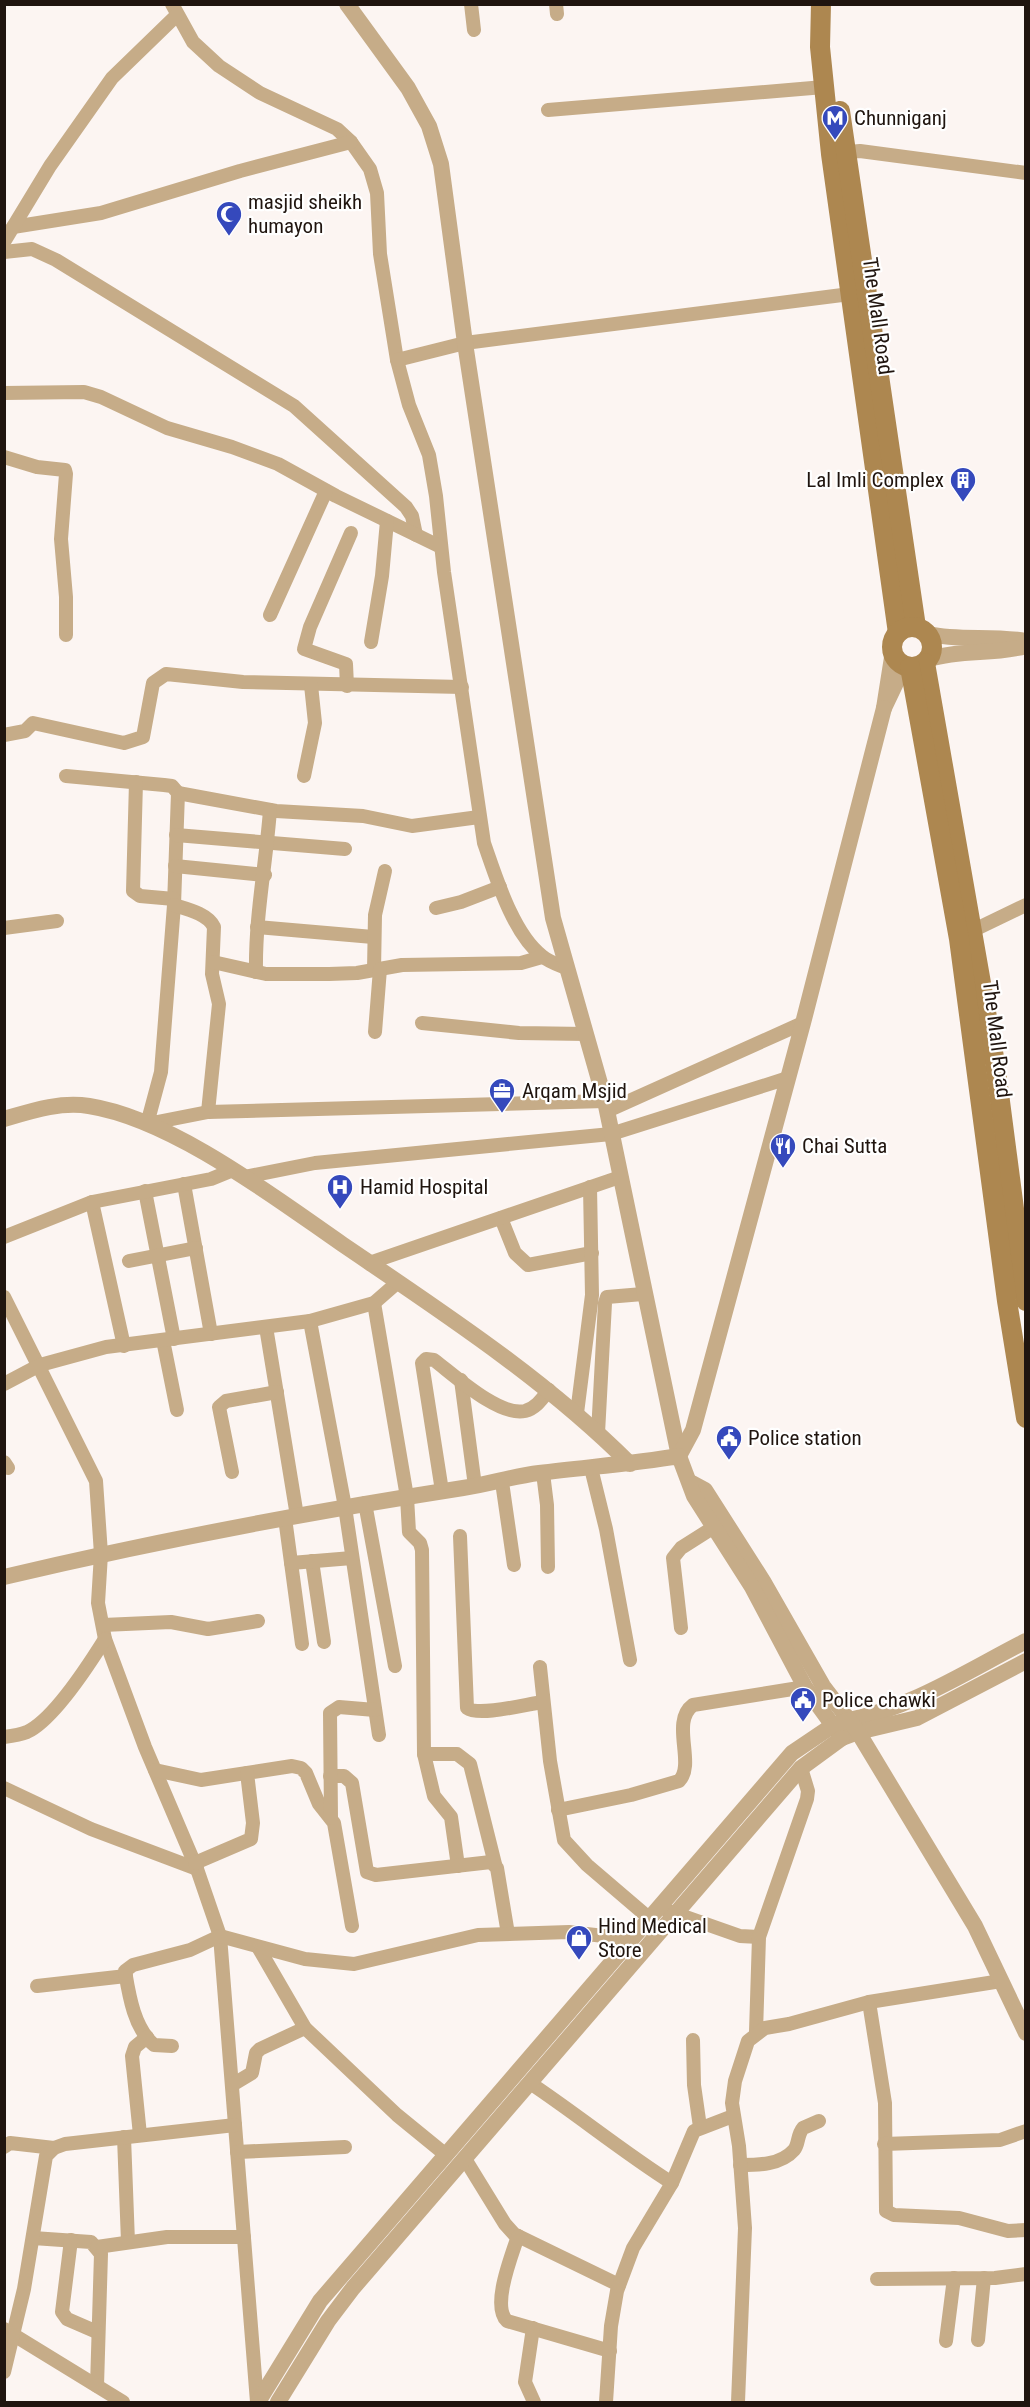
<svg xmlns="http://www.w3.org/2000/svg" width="1030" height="2407" font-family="'Roboto Condensed',sans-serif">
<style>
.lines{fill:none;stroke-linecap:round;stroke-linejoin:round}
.minor{stroke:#c6ac88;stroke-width:14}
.tertiary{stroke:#c6ac88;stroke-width:16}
.secondary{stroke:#ad8750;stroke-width:20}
.labels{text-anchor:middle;stroke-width:4.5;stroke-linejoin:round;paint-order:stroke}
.poi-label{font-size:21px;fill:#20150f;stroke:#fff;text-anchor:start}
.street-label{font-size:21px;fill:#20150f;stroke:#fff}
</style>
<rect width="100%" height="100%" fill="#fcf5f2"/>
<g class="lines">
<g class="minor">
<path d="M172,4L193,42L219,66L260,93L337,129L351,142L370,169L377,193L380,254L397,360L409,405L429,455L436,496L444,572L484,843C496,877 513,934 542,956C549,962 559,965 568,969"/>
<polyline points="471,4 474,30"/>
<polyline points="556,4 557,14"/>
<polyline points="548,110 824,87"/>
<polyline points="837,153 860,151 1026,173"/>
<polyline points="13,227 101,213 240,171 351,142"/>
<polyline points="4,242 50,166 112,78 177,15"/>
<polyline points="4,252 32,249 56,260 294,406 406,507 412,516 416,535"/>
<polyline points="397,360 465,343 850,294"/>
<polyline points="4,393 84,392 101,397 167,428 232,447 278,464 336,496 441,547"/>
<polyline points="4,457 37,467 65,470 66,474 61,539 66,597 66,635"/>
<polyline points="270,615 326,491"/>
<polyline points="371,642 382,576 387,521"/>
<polyline points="347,686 346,664 304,649 310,627 351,533"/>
<polyline points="4,735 25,731 33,723 124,743 143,737 153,683 166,674 243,682 462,687"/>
<polyline points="66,776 164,785 172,786 178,793 174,905 161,1072 147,1124 208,1112 605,1101"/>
<polyline points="304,776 315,723 311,685"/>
<polyline points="136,782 133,891 140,896 174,899"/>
<polyline points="178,793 276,811 363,816 412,826 479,817"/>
<polyline points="176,835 345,849"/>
<polyline points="175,866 265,875"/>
<path d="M174,905C187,909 208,914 214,927L212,974L219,1004L208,1112"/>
<polyline points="436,908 461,902 500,887"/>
<polyline points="257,927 373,937"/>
<polyline points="4,928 57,921"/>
<polyline points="974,930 1026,905"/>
<polyline points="213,962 266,974 329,974 357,973 402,965 521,963 542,957"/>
<polyline points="374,970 375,915 385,871"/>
<path d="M256,972C255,917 266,864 270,810"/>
<polyline points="422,1023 519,1033 586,1034"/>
<polyline points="375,1032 380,969"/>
<polyline points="607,1111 803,1023"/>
<polyline points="244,1177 315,1163 611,1134 788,1078"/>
<polyline points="184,1184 211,1334"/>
<polyline points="145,1191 174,1339"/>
<polyline points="92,1202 124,1346"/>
<polyline points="501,1218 515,1253 528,1265 592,1253"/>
<polyline points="4,1237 92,1202 211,1179 233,1170"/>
<polyline points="129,1261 196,1248"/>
<polyline points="369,1263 620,1177"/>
<polyline points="4,1297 96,1481 101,1554 98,1603 105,1639 145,1747 197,1869 220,1936 257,2402"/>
<polyline points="374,1303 407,1497 409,1532 420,1543 422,1550 424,1754 434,1796 451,1817 458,1866"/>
<polyline points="310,1321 345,1507 379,1735"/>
<polyline points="266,1327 297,1516"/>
<polyline points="163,1340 177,1410"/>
<polyline points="461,1380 475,1486"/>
<polyline points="4,1384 40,1365 106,1347 310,1321 374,1303 398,1282"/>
<polyline points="577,1413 592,1295 590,1187"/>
<polyline points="598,1433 605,1303 607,1297 643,1294"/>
<polyline points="4,1462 8,1468"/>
<polyline points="591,1468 606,1529 630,1660"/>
<polyline points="232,1472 219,1407 226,1401 277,1392"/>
<polyline points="543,1473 547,1505 548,1567"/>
<polyline points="502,1482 514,1565"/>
<path d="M442,1491L422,1363L426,1359L434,1360C454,1375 499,1417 525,1411C536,1408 542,1399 549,1390"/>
<polyline points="365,1503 395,1666"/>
<polyline points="285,1518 302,1644"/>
<path d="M460,1536L467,1708C479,1717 527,1704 543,1702"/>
<polyline points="312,1561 324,1642"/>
<polyline points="291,1563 352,1558"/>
<polyline points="103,1625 171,1622 208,1629 258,1621"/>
<polyline points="681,1628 673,1558 681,1548 714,1527"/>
<polyline points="540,1667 550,1761 564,1840 587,1865 649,1918"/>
<path d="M4,1737C12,1736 20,1735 27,1732C53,1720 90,1663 105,1639"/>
<polyline points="424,1754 457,1754 470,1764 495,1864"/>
<polyline points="155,1770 201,1780 292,1766 301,1768 306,1773 319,1804 334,1823 352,1926"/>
<polyline points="330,1776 344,1776 352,1783 367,1872 376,1875 491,1862 497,1868 508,1934"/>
<polyline points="4,1788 91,1829 197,1869"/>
<path d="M558,1810L631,1795L679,1781C696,1764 670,1722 693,1705L805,1687"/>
<polyline points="331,1818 330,1713 339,1707 375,1710"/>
<polyline points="195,1863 251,1839 253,1823 247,1773"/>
<polyline points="666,1910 740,1936 759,1937"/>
<polyline points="258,1947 305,2028 397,2115 446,2155"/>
<polyline points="37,1986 126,1976"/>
<polyline points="869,2002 885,2103 886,2211 894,2215 959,2218 1008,2231 1026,2230"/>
<polyline points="756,2032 759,1937 807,1799 808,1791 801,1768"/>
<polyline points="693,2040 694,2085 700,2127"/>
<path d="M172,2046L154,2045C134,2028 129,1995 125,1971L133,1965L190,1950L220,1936L305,1959L354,1964L478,1935L569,1932L604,1936L628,1943"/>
<path d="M530,2083C578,2115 623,2152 672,2183"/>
<polyline points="232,2085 252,2073 256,2053 260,2049 305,2028"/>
<polyline points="140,2135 132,2056 135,2047 147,2037"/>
<polyline points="124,2137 128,2242"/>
<polyline points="884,2144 1000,2140 1026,2131"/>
<polyline points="4,2147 10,2143 54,2148"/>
<polyline points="237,2152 345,2147"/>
<polyline points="465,2159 505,2224 514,2234 619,2285"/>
<path d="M740,2165C758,2165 781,2165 794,2150C799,2144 797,2135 803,2128L819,2121"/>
<path d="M518,2236C512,2255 491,2306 507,2321L610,2351"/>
<polyline points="33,2238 91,2242 101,2254 97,2386"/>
<polyline points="71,2240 62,2312 67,2319 97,2332"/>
<polyline points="97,2247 167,2237 244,2237"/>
<polyline points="877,2279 995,2278 1026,2274"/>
<polyline points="533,2328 525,2382 534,2402"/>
<polyline points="4,2329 123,2402"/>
<polyline points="978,2340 984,2278"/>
<polyline points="946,2341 954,2278"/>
<polyline points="4,2372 24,2289 46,2156 54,2148 65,2144 235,2125"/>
<polyline points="606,2402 611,2326 617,2291 633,2248 672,2183 694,2131 733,2116"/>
<polyline points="738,2402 745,2228 739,2146 732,2103 735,2081 748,2041 765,2028 789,2024 869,2002 1001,1981"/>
</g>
<g class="tertiary">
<polyline points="347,4 408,88 429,126 441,164 465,343 553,918 605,1101 679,1456"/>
<path d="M928,634C960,641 993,635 1026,641"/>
<polyline points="893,651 884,708 904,666"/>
<path d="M929,659C963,649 994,655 1026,646"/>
<path d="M4,1119C31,1111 61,1101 89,1106C172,1119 274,1197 342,1244C442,1312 545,1379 630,1464"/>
<polyline points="679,1456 693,1430 803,1023 884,708"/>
<path d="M692,1483L705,1490L763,1581L823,1686L849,1720C911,1708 969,1670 1026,1641"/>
<path d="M4,1577C156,1541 309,1512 463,1488C489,1484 514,1476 539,1473C586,1467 632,1464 679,1456L694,1496L752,1587L805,1687L842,1738L858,1732L917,1718L1026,1661"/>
<polyline points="258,2402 320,2301 792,1753 832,1726 849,1720 858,1732 975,1926 1026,2033"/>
<polyline points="278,2402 328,2321 353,2288 801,1768 842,1738"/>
</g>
<g class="secondary">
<polyline points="821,4 820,47 831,154 898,633"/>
<polyline points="840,111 916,627"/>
<circle cx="912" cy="647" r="20"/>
<polyline points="925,663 995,1063 1026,1301"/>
<polyline points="910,667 959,939 1007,1301 1026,1418"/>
</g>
</g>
<defs>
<g id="metro-pin" transform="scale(1.35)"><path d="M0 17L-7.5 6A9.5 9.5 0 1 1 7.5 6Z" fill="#3549bc" stroke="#fff"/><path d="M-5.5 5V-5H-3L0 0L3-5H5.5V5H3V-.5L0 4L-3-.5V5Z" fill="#fff"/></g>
<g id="mosque-pin" transform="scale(1.35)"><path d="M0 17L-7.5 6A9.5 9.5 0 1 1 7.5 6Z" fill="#3549bc" stroke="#fff"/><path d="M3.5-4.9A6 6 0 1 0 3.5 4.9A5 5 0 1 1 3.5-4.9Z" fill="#fff"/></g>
<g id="building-pin" transform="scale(1.35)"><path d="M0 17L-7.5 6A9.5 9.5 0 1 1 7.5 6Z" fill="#3549bc" stroke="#fff"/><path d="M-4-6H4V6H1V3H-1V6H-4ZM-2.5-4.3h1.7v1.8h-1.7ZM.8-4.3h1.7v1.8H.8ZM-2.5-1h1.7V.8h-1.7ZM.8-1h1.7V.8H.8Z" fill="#fff"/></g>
<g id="office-pin" transform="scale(1.35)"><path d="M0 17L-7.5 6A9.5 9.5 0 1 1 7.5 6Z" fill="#3549bc" stroke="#fff"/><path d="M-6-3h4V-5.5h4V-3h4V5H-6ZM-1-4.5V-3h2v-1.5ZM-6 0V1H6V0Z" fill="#fff"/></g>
<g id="restaurant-pin" transform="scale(1.35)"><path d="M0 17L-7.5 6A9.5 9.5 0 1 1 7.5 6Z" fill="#3549bc" stroke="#fff"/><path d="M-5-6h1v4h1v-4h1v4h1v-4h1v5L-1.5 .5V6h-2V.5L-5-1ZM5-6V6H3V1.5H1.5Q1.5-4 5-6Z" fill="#fff"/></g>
<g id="hospital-pin" transform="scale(1.35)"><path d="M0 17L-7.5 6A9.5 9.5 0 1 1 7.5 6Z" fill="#3549bc" stroke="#fff"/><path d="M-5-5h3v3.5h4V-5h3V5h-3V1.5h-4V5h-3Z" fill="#fff"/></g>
<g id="civic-pin" transform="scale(1.35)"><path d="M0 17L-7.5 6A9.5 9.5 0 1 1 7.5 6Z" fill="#3549bc" stroke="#fff"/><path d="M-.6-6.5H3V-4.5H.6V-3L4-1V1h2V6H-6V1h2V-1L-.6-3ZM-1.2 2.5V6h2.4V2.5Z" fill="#fff"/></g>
<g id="shop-pin" transform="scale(1.35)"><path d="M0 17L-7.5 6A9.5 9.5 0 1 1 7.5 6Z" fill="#3549bc" stroke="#fff"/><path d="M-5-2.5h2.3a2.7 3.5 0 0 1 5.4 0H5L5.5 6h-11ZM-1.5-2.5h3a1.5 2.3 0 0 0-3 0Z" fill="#fff"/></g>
</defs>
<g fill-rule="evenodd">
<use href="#metro-pin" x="835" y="118"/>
<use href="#mosque-pin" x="229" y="214"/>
<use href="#building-pin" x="963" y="480"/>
<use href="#office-pin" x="502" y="1091"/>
<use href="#restaurant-pin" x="783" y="1146"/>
<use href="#hospital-pin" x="340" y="1187"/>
<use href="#civic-pin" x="729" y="1438"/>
<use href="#civic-pin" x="803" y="1700"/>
<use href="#shop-pin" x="579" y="1938"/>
</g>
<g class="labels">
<g class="poi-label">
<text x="854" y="125">Chunniganj</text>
<text x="248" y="209">masjid sheikh<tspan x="248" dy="24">humayon</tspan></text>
<text x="944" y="487" text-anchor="end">Lal Imli Complex</text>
<text x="522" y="1098">Arqam Msjid</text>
<text x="802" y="1153">Chai Sutta</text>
<text x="360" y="1194">Hamid Hospital</text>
<text x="748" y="1445">Police station</text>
<text x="822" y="1707">Police chawki</text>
<text x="598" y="1933">Hind Medical<tspan x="598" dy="24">Store</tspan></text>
</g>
<g class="street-label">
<text transform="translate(878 316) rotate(82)" y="7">The Mall Road</text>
<text transform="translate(997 1039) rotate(83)" y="7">The Mall Road</text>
</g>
</g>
<rect width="1030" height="2407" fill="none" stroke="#20150f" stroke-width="12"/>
</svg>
